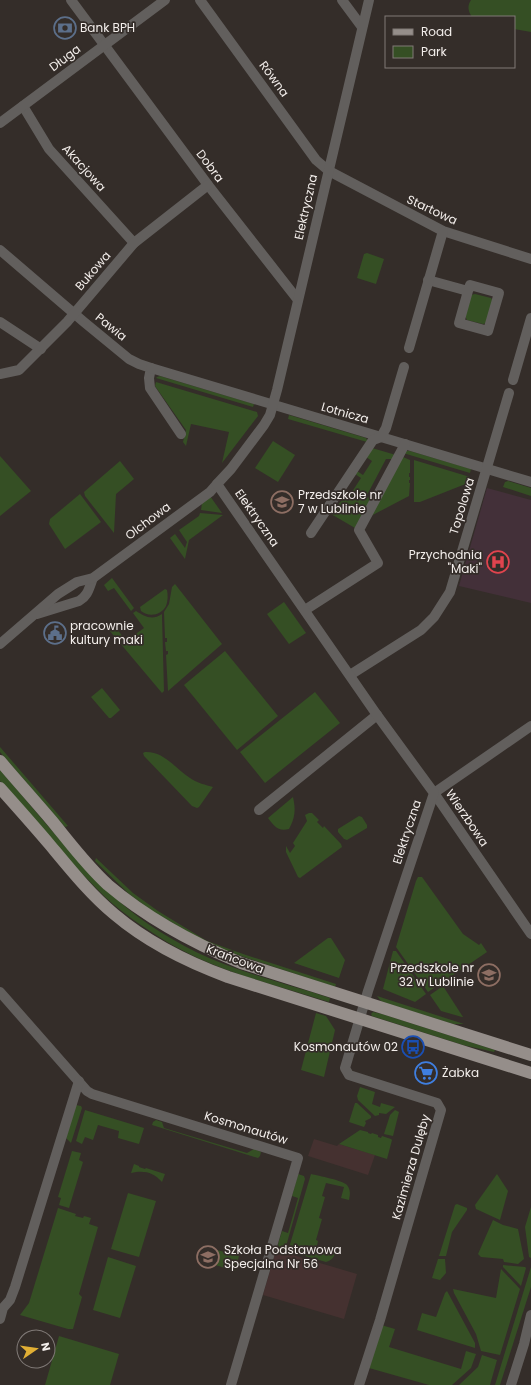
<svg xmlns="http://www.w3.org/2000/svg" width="531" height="1385" font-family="Poppins,sans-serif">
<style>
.industrial{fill:#453130}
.medical{fill:#433039}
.green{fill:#354f24}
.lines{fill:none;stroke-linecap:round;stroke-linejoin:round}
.minor{stroke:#625f5d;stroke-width:10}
.major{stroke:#958e8a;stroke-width:12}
.labels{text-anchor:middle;stroke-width:3.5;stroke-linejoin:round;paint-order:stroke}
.poi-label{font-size:12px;fill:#f3eeeb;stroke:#342d29;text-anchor:start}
.street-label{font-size:12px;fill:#f3eeeb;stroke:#342d29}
</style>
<rect width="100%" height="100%" fill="#342d29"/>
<g class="industrial">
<polygon points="314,1139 337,1146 339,1144 375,1155 368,1175 308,1156"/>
<polygon points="276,1250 357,1274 344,1319 263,1295"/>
</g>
<polygon class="medical" points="487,488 531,500 531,603 459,586"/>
<g class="green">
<path d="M471,0H531V32L514,29V17H472C468,11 467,6 471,0Z"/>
<polygon points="367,253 384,259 376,284 357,278 364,254"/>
<polygon points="475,294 491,298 493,301 487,323 483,324 467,320 465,316 471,295"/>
<polygon points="160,376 254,404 253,407 156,378 157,377"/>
<polygon points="156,382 257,412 258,416 222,463 229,432 191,424 186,446 183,442 186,430 155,386"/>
<polygon points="289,415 366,438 367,440 367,442 288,419"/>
<polygon points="273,441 295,455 278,482 255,468"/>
<polygon points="372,448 396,455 394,459 386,459 366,497 373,498 355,528 331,514 345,496 348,498 361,478 355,474 357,471 363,475 372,461 366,457"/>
<polygon points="406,451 410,451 471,469 470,473 403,453"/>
<polygon points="0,456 31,491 0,516"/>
<polygon points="403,457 410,460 410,473 409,473 409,477 410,477 410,480 409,480 409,483 410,483 409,496 367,518"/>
<polygon points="414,460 470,477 468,483 420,502 414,502"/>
<polygon points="120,461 134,479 116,494 114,533 85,496 84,492"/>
<polygon points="508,481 531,488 531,496 503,487 505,482"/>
<polygon points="80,494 101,522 65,549 49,524 50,519"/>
<polygon points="210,496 222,513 201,510 202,503"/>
<polygon points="200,513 223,515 189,540 185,559 170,538 175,534 185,548 187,542 179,530 199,516"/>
<polygon points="112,578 134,608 131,611 114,588 108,591 104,585"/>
<polygon points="175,584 222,644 168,691 166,655 168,654 168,651 166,651 165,642 167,642 167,638 165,638 164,612 169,604 172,587"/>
<path d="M165,589L167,590C168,595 168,601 166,606C161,616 148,617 141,611L140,607Z"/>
<polygon points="284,602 306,633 289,644 267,614"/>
<path d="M136,611C144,616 152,621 162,614V616L164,691L162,693L109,630V628L114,625L126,641L144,628L133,613Z"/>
<polygon points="225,651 278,716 237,750 184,685"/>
<polygon points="102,688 120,710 111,718 109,718 91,697"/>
<polygon points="315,692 340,723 265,783 240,752"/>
<polygon points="0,747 68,826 65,827 0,752"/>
<path d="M145,752C164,751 176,769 190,778C197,783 206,785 213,787L199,807L197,808L192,806L144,756L143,753Z"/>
<path d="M0,770C35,810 69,853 107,890C132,915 164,936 196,952C237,972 287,984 330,998L329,1002C275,985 216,971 167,942C143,927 117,910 97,889C63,855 32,817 0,781Z"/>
<path d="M293,797C296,810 295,818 289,829C278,832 274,826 268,818Z"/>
<polygon points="309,813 312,813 319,820 317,822 323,828 324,826 341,844 342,847 300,878 298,877 286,852 286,846 290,853 295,846 293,843 307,821 305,815"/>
<polygon points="359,816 362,817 367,825 367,828 347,840 344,839 338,832 338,829"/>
<polygon points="96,858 133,893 158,911 207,941 246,955 336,984 335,987 214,947 152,911 129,894 95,861"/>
<polygon points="418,877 422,877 463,934 479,945 481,943 487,952 428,992 396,947 416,881"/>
<polygon points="328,938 331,938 345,960 339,978 294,963"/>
<polygon points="393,951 396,951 426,994 415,1002 383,989"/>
<polygon points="443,986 463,1017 462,1017 441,1011 430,995"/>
<polygon points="377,996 464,1024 453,1024 386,1003 381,1001"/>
<polygon points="373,1012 382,1014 495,1050 494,1052 463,1045 372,1016 371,1014"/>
<polygon points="316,1013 326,1016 335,1030 324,1077 301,1070"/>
<polygon points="360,1087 375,1092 372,1104 380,1107 381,1103 395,1107 386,1114 379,1113 379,1115 375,1116 358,1100 357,1096"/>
<polygon points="355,1103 357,1103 371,1116 371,1118 365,1121 366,1123 364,1127 349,1122"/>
<polygon points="76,1105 81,1106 82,1108 71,1143 66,1138"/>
<polygon points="85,1110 144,1128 139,1144 118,1138 119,1131 98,1125 93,1140 85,1137 82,1144 76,1141"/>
<polygon points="395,1110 399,1112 393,1136 384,1134 390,1115"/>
<polygon points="156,1120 162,1122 164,1128 247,1153 254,1149 261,1152 260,1156 258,1158 152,1125 153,1122"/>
<polygon points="360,1130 368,1132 368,1133 371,1134 372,1133 378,1135 378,1137 381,1138 382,1136 391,1139 392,1140 387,1159 339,1144"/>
<polygon points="72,1151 81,1153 79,1160 83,1162 69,1208 59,1205 61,1198 58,1197"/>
<path d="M134,1164L139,1166V1167L145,1169L146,1168L165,1174L162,1182C153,1172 144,1170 131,1173Z"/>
<polygon points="298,1174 304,1176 305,1179 285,1250 279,1248 278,1244 282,1231 288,1233 298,1198 292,1196"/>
<path d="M311,1174C319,1176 342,1180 347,1185C351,1190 350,1195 349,1200L341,1198L344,1187L326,1183L322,1196L325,1197L319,1218L322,1219L316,1240L318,1241L316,1250L333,1255L335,1246L337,1247C335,1254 334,1260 326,1262L288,1251Z"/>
<polygon points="497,1174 508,1191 500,1220 476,1209 475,1205"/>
<polygon points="128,1193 156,1201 139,1257 111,1249"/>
<polygon points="457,1204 467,1208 467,1210 452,1232 446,1256 439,1256 455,1205"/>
<polygon points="531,1207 531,1258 529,1257 525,1227"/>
<polygon points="58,1208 76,1214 75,1216 83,1218 84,1216 91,1218 89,1224 98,1227 79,1294 82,1297 73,1329 68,1329 20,1315 29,1303"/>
<polygon points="493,1220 503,1225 518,1229 524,1259 518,1264 504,1262 503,1259 481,1257 478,1254"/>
<polygon points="217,1250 239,1256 235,1271 212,1264"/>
<polygon points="108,1257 136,1266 120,1318 93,1310"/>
<polygon points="438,1259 445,1259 446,1273 440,1280 432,1278"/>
<polygon points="503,1265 525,1267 526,1268 521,1286 503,1267"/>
<polygon points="531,1267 531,1287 500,1385 495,1385"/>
<polygon points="501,1269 520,1289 500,1355 481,1351 476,1334 454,1293 453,1289 496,1298"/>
<polygon points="447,1291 475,1343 475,1348 417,1330 422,1313 436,1317 445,1293"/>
<polygon points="381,1325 395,1329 389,1347 461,1369 466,1351 476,1354 471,1368 452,1385 429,1385 369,1368"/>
<polygon points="59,1336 119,1354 110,1385 45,1385"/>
<polygon points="482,1355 497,1360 490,1385 459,1385 478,1367"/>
</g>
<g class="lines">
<g class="minor">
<polyline points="71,0 208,185 298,300"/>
<polyline points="200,0 316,160 329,171 443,231 531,259"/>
<polyline points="342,0 362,27"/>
<polyline points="23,106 49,149 134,243"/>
<polyline points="0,123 165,0"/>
<polyline points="0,250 84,322 129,359 139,364 151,368 149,378 150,388 181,434"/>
<polyline points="428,280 468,291 459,323 488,331 499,293 470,285 468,291"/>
<polyline points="0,322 41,349"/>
<polyline points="409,348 443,231"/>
<polyline points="151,368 531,482"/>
<polyline points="0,374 19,370 67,322 134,243 208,185"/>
<polyline points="513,380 531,318"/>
<polyline points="311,533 373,440 381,437 386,428 404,367"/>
<polyline points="305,610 378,563 359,530 405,444"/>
<path d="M37,614L79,601C88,596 89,588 93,578"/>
<polyline points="0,644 58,594 77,582 93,578 210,492 217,484"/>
<polyline points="350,675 421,630 434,617 450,592 509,393"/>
<polyline points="531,726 434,793 531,934"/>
<polyline points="259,810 377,715"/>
<polyline points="0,992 87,1091 92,1094 298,1158 231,1385"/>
<polyline points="0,1319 3,1308 10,1300 15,1287 79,1081"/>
<polyline points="359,1385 380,1320 441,1110 437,1103 349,1075 345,1068 368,991 434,793 377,715 217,484 231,469 264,425 270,415 277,390 369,0"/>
<polyline points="511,1385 524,1344 531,1315"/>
</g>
<g class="major">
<path d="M0,761C17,781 35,801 52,821C70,843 87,866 108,885C148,919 193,943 241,963L531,1055"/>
<path d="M0,788C17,807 34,826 50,845C70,869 90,894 114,914C147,942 187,962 228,977L531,1073"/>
</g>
</g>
<defs>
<g id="bank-ring" transform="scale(1.15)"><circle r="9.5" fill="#342d29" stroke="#5c6f8a" stroke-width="1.5"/><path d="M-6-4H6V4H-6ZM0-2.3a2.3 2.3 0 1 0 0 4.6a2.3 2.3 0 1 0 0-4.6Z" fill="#5c6f8a"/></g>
<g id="school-ring" transform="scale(1.15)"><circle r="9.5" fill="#342d29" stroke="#8d6e63" stroke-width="1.5"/><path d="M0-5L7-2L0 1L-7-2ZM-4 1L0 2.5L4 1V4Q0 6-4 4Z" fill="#8d6e63"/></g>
<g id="hospital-ring" transform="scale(1.15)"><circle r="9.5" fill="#342d29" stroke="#e0444e" stroke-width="1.5"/><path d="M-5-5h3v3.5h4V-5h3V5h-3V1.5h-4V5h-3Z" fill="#e0444e"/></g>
<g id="civic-ring" transform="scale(1.15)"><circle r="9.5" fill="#342d29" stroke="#5c6f8a" stroke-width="1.5"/><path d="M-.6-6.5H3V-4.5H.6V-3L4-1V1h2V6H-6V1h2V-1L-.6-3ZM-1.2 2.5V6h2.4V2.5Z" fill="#5c6f8a"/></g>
<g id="bus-ring" transform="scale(1.15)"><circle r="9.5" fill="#342d29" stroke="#1a4fb4" stroke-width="1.5"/><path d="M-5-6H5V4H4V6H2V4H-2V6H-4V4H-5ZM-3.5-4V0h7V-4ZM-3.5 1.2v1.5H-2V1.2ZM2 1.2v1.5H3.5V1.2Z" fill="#1a4fb4"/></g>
<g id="supermarket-ring" transform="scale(1.15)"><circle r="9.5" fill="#342d29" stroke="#3f7fe0" stroke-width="1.5"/><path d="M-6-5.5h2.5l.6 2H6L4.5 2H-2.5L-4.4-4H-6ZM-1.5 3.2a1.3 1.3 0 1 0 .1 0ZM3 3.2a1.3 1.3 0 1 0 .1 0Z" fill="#3f7fe0"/></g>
</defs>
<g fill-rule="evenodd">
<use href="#bank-ring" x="65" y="28"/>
<use href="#school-ring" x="282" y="502"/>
<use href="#hospital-ring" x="498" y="562"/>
<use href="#civic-ring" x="55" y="633"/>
<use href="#school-ring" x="489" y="975"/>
<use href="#bus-ring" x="413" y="1047"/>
<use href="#supermarket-ring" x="426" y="1073"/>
<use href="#school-ring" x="208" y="1257"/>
</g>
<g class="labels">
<g class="poi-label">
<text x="80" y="32">Bank BPH</text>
<text x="298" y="499">Przedszkole nr<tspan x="298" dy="14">7 w Lublinie</tspan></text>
<text x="482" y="559" text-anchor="end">Przychodnia<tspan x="482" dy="14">"Maki"</tspan></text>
<text x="70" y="630">pracownie<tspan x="70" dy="14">kultury maki</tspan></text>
<text x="474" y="972" text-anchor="end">Przedszkole nr<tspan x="474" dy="14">32 w Lublinie</tspan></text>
<text x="398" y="1051" text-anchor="end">Kosmonautów 02</text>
<text x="442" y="1077">Żabka</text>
<text x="224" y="1254">Szkoła Podstawowa<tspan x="224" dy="14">Specjalna Nr 56</tspan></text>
</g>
<g class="street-label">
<text transform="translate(65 58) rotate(-37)" y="4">Długa</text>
<text transform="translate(274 79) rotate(54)" y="4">Równa</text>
<text transform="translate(210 166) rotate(53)" y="4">Dobra</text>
<text transform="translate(84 168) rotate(48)" y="4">Akacjowa</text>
<text transform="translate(306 207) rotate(-77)" y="4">Elektryczna</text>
<text transform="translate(432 210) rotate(25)" y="4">Startowa</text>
<text transform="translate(93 271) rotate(-49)" y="4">Bukowa</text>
<text transform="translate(111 327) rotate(39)" y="4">Pawia</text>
<text transform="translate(345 413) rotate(16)" y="4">Lotnicza</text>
<text transform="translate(462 506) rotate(-73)" y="4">Topolowa</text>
<text transform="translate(257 518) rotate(55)" y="4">Elektryczna</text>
<text transform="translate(148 521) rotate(-37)" y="4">Olchowa</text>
<text transform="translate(467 818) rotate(56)" y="4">Wierzbowa</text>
<text transform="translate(407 832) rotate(-72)" y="4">Elektryczna</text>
<text transform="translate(235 959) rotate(21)" y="4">Krańcowa</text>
<text transform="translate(246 1128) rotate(17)" y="4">Kosmonautów</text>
<text transform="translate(411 1167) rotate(-74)" y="4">Kazimierza Dulęby</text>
</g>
</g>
<rect x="385" y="16" width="130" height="52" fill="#342d29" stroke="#807a77"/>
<rect x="393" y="29" width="20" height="6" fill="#958e8a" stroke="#807a77"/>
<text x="421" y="36" font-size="12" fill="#f3eeeb">Road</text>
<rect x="393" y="46" width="20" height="12" fill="#354f24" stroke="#807a77"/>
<text x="421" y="56" font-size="12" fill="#f3eeeb">Park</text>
<g transform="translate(36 1349) rotate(77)"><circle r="19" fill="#342d29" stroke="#807a77"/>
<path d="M0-3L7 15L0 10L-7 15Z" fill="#e1af34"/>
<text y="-6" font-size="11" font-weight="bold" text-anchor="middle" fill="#f3eeeb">N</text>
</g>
</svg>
